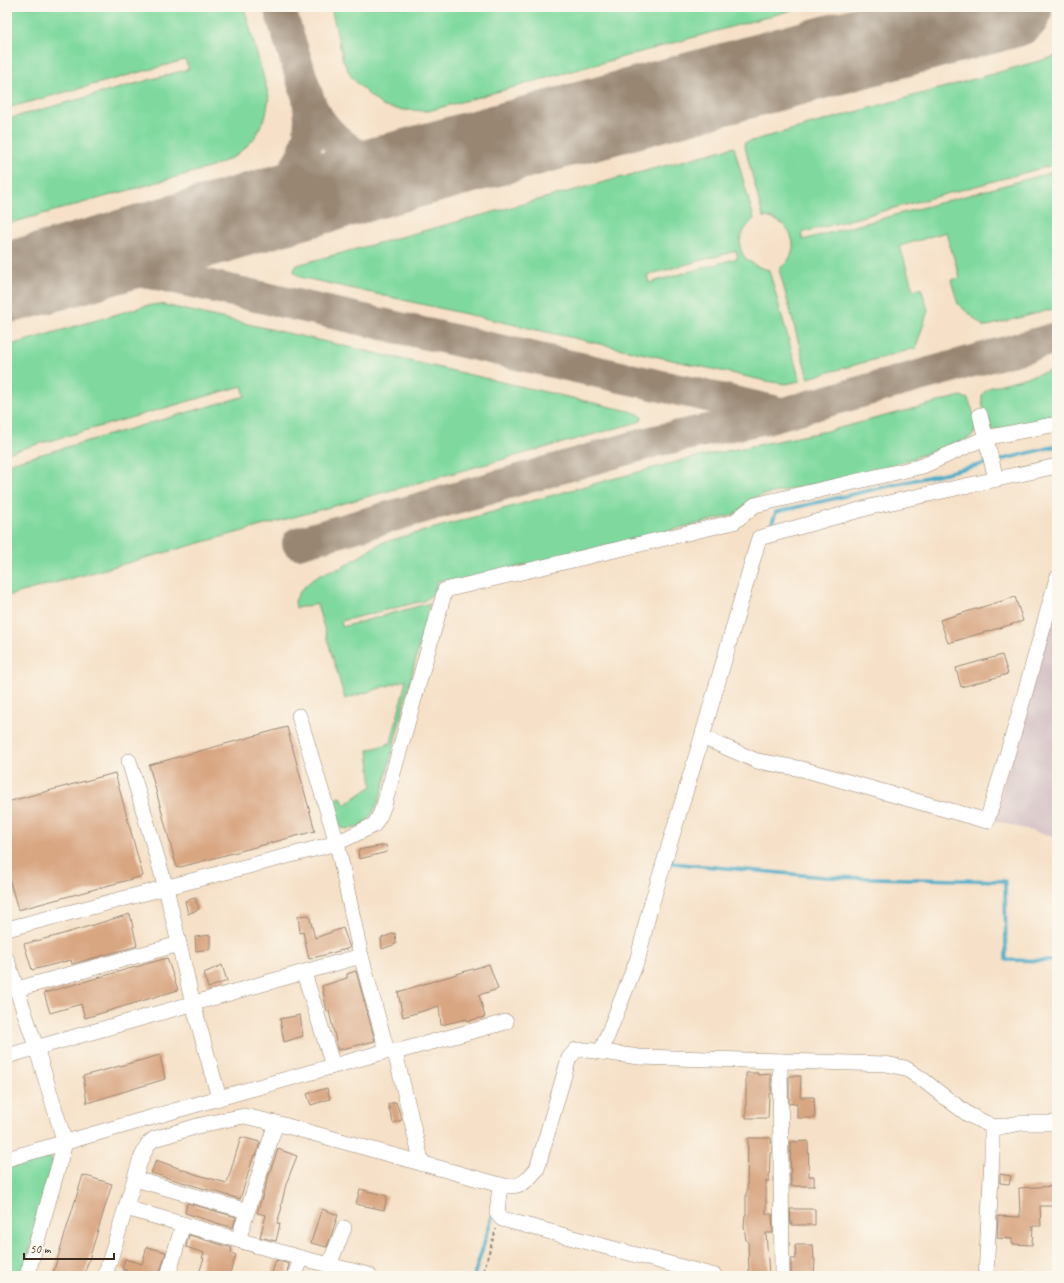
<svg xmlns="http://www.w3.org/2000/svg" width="1064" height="1283" font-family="Caveat,sans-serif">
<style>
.industrial{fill:#d2bec2}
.green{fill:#7fd99f;stroke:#5d825e;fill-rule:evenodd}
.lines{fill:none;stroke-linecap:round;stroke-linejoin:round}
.stream{stroke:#48abc7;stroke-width:3.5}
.taxiway{stroke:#988673;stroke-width:32}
.runway{stroke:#988673;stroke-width:81}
.building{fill:#d9a682}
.minor-casing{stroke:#988673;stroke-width:16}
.path{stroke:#988673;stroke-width:2;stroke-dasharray:3 3;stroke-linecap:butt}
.minor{stroke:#fff;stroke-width:15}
</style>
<rect width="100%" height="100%" fill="#fbf7ec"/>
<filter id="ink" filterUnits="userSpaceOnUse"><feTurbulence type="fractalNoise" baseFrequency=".025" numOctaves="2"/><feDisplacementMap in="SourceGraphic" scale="8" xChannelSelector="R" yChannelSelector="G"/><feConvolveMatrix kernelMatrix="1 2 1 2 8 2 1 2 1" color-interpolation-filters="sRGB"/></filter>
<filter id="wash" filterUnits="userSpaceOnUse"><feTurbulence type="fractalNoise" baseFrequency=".012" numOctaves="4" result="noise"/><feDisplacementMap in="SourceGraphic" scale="16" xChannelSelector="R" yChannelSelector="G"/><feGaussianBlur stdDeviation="0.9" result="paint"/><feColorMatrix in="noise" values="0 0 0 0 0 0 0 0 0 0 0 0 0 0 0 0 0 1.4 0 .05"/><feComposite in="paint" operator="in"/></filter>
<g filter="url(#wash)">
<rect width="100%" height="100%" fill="#f6e1c8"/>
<polygon class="industrial" points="1057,600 1057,838 993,820"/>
<g class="green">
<polygon points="7,7 244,7 269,97 266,115 255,137 247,146 235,156 212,167 7,224 7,119 189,69 185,60 7,108"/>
<polygon points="331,7 403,7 404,8 408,7 803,7 428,111 404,110 384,107 367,93 352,78 343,60"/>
<path d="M1057,56V164L801,233L803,240L1057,171V308L984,327L958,304L951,280L960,278L946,232L900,246L913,290L921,288L928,310L916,348L808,378L779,269C805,252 792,219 763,217L744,143Z"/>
<path d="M734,147L754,219C729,241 739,263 769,270L800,381L786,384L766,381L300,277L295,273L294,270L297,265ZM736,251L738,258L649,283L647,275Z"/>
<polygon points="160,304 629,411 639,414 642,417 641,421 635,423 11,595 7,595 7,464 245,396 242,386 7,453 7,346 145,306"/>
<path d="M1057,369V419L991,430C987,424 981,403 982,396C983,392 988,389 991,387Z"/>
<path d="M961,396L968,399C972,407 979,428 973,435C971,437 967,439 964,440L878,471L759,496L749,501L734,515L451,583L448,579L438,581C435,591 433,596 423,601L341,621L342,627L430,603L381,796C373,814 365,833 341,828C336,821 332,807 335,799L339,797L342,798L344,805L372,786L368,750L391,743L406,680L345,699L317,604L296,608L295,601L299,593L306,585L316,577L329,571L341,568L381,543L582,487L687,459L832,430Z"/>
<polygon points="49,1156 53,1161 23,1276 7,1276 7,1168"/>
</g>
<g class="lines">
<g class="stream">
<polyline points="996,461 1057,446"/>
<polyline points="769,531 776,512 988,463"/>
<polyline points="672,859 671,863 825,877 1005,881 1006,960 1057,961"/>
<polyline points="474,1276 492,1217"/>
</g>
<g class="taxiway">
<path d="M308,98C310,103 312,109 316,115C328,136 352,154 375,164C384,168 395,169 405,170"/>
<polyline points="257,211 279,195 288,182 304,152 309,134 310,118 308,98 279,7"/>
<polyline points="97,259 143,271 774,411"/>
<polyline points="298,543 655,441 766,418 1057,338"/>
</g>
<path class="runway" d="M7,283C140,247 272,206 405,170C607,115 810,61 1012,7"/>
</g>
<g id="blocks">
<g class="building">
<polygon points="1015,597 1023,621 948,643 940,620"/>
<polygon points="1002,655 1008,674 961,687 956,668"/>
<polygon points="287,727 315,831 177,868 149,765"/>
<polygon points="115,773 143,876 18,910 7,871 7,802"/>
<polygon points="386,845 387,852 359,859 358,850"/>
<polygon points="195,898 199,909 188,914 185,901"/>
<polygon points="130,914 137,946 72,964 71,960 32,970 24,944 56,936"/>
<polygon points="309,915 315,938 343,928 350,948 309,959 303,932 300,933 298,916"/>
<polygon points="395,933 396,944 382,949 381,938"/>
<polygon points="210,935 210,949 196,951 195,937"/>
<polygon points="167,958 178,990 85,1018 81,1004 50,1013 44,993"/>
<polygon points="489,964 498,989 479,995 485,1017 467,1021 467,1019 441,1025 439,1006 403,1017 398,992"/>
<polygon points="222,965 227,981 208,988 204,973"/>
<polygon points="356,971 375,1041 338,1050 329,1011 327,1012 322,986 347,978 347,974"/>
<polygon points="300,1015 303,1036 284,1042 280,1019"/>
<polygon points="160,1055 165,1079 87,1103 83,1076"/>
<polygon points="746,1073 758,1073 758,1075 771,1074 771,1094 769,1094 768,1118 746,1118"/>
<polygon points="789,1076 801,1076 800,1097 814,1097 815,1118 797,1118 797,1103 789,1104"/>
<polygon points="327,1088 330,1099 311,1105 307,1094"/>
<polygon points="396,1102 402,1120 393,1123 388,1104"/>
<polygon points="241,1137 260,1142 256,1156 254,1155 240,1199 151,1173 156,1160 198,1175 227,1183"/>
<polygon points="748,1138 771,1138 772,1153 770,1153 769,1181 766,1181 766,1214 772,1214 773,1233 766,1233 769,1274 749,1274 748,1241 746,1241 744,1225 745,1215 746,1215 746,1193 747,1193"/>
<polygon points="808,1141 809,1176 814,1176 814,1186 791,1186 790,1142"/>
<polygon points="278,1149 297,1156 286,1184 281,1206 282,1207 277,1223 280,1224 276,1241 260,1237 266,1215 257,1213 272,1166"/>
<polygon points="1000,1174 1011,1176 1009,1184 1000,1183"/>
<polygon points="83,1175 112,1184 84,1276 61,1276 53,1273"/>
<polygon points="1057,1186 1057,1206 1040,1206 1041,1226 1033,1226 1032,1245 1012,1244 1012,1239 997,1238 998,1216 1020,1217 1019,1188"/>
<polygon points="360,1189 387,1196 384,1210 356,1204"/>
<polygon points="187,1203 236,1217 233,1228 185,1213"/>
<polygon points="322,1209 338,1215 327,1247 311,1243 316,1226"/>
<polygon points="790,1209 815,1209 815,1225 791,1225"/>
<polygon points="189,1235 232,1248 231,1253 236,1255 229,1276 198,1276 204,1258 202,1258 204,1253 186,1247"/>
<polygon points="795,1245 813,1245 814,1259 815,1259 814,1276 791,1276 791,1259 796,1259"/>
<polygon points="147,1247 166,1252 159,1276 125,1276 126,1270 122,1269 125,1259 142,1264"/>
<polygon points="276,1260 289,1264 286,1276 281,1276 272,1273"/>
</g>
</g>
</g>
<g filter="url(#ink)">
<use href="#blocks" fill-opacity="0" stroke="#988673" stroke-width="1"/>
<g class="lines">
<g class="minor-casing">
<g id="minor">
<polyline points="980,415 996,479"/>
<polyline points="299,716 337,843 361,956 387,1051"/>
<polyline points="702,737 757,761 802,769 987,821 1016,725 1057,578"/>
<polyline points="129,761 166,888 193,1004 219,1098"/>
<polyline points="7,929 337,843 374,825 380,815 384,805 445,590 734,522 755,505 923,466 985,438 1057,424"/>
<polyline points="7,960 36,1047 65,1143 27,1276"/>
<polyline points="304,973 333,1066"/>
<polyline points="17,989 179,944"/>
<polyline points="395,1052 422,1164"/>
<polyline points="601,1052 638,958 649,912 702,737 759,538 874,506 1057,466"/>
<polyline points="7,1056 361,956"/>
<polyline points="780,1061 782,1276"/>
<polyline points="7,1159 219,1098 387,1051 395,1052 506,1022"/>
<polyline points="135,1179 247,1211"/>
<polyline points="500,1185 497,1213 502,1219 715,1276"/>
<polyline points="126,1208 301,1258 295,1276"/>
<polyline points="238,1240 276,1123"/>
<polyline points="301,1258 369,1275"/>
<polyline points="329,1265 344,1228"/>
<path d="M105,1276L140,1161L148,1144L154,1139L201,1125L244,1116L276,1123L504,1186C522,1187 526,1182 537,1169L569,1058L576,1050H587L639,1057L886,1064L905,1068L922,1079L942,1095L969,1115L992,1126L998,1127L1021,1123H1057"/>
<polyline points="168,1276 183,1224"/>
<polyline points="986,1276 992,1156 992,1126"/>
</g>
</g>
<polyline class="path" points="482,1276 496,1229"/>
<use href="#minor" class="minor"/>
</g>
</g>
<rect width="1064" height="1283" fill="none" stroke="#fbf7ec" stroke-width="24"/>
<path d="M24 1253v6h90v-6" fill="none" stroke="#3b2a1e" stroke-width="2"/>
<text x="30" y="1253" font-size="12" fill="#3b2a1e" stroke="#fbf7ec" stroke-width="3" paint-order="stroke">50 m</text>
</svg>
